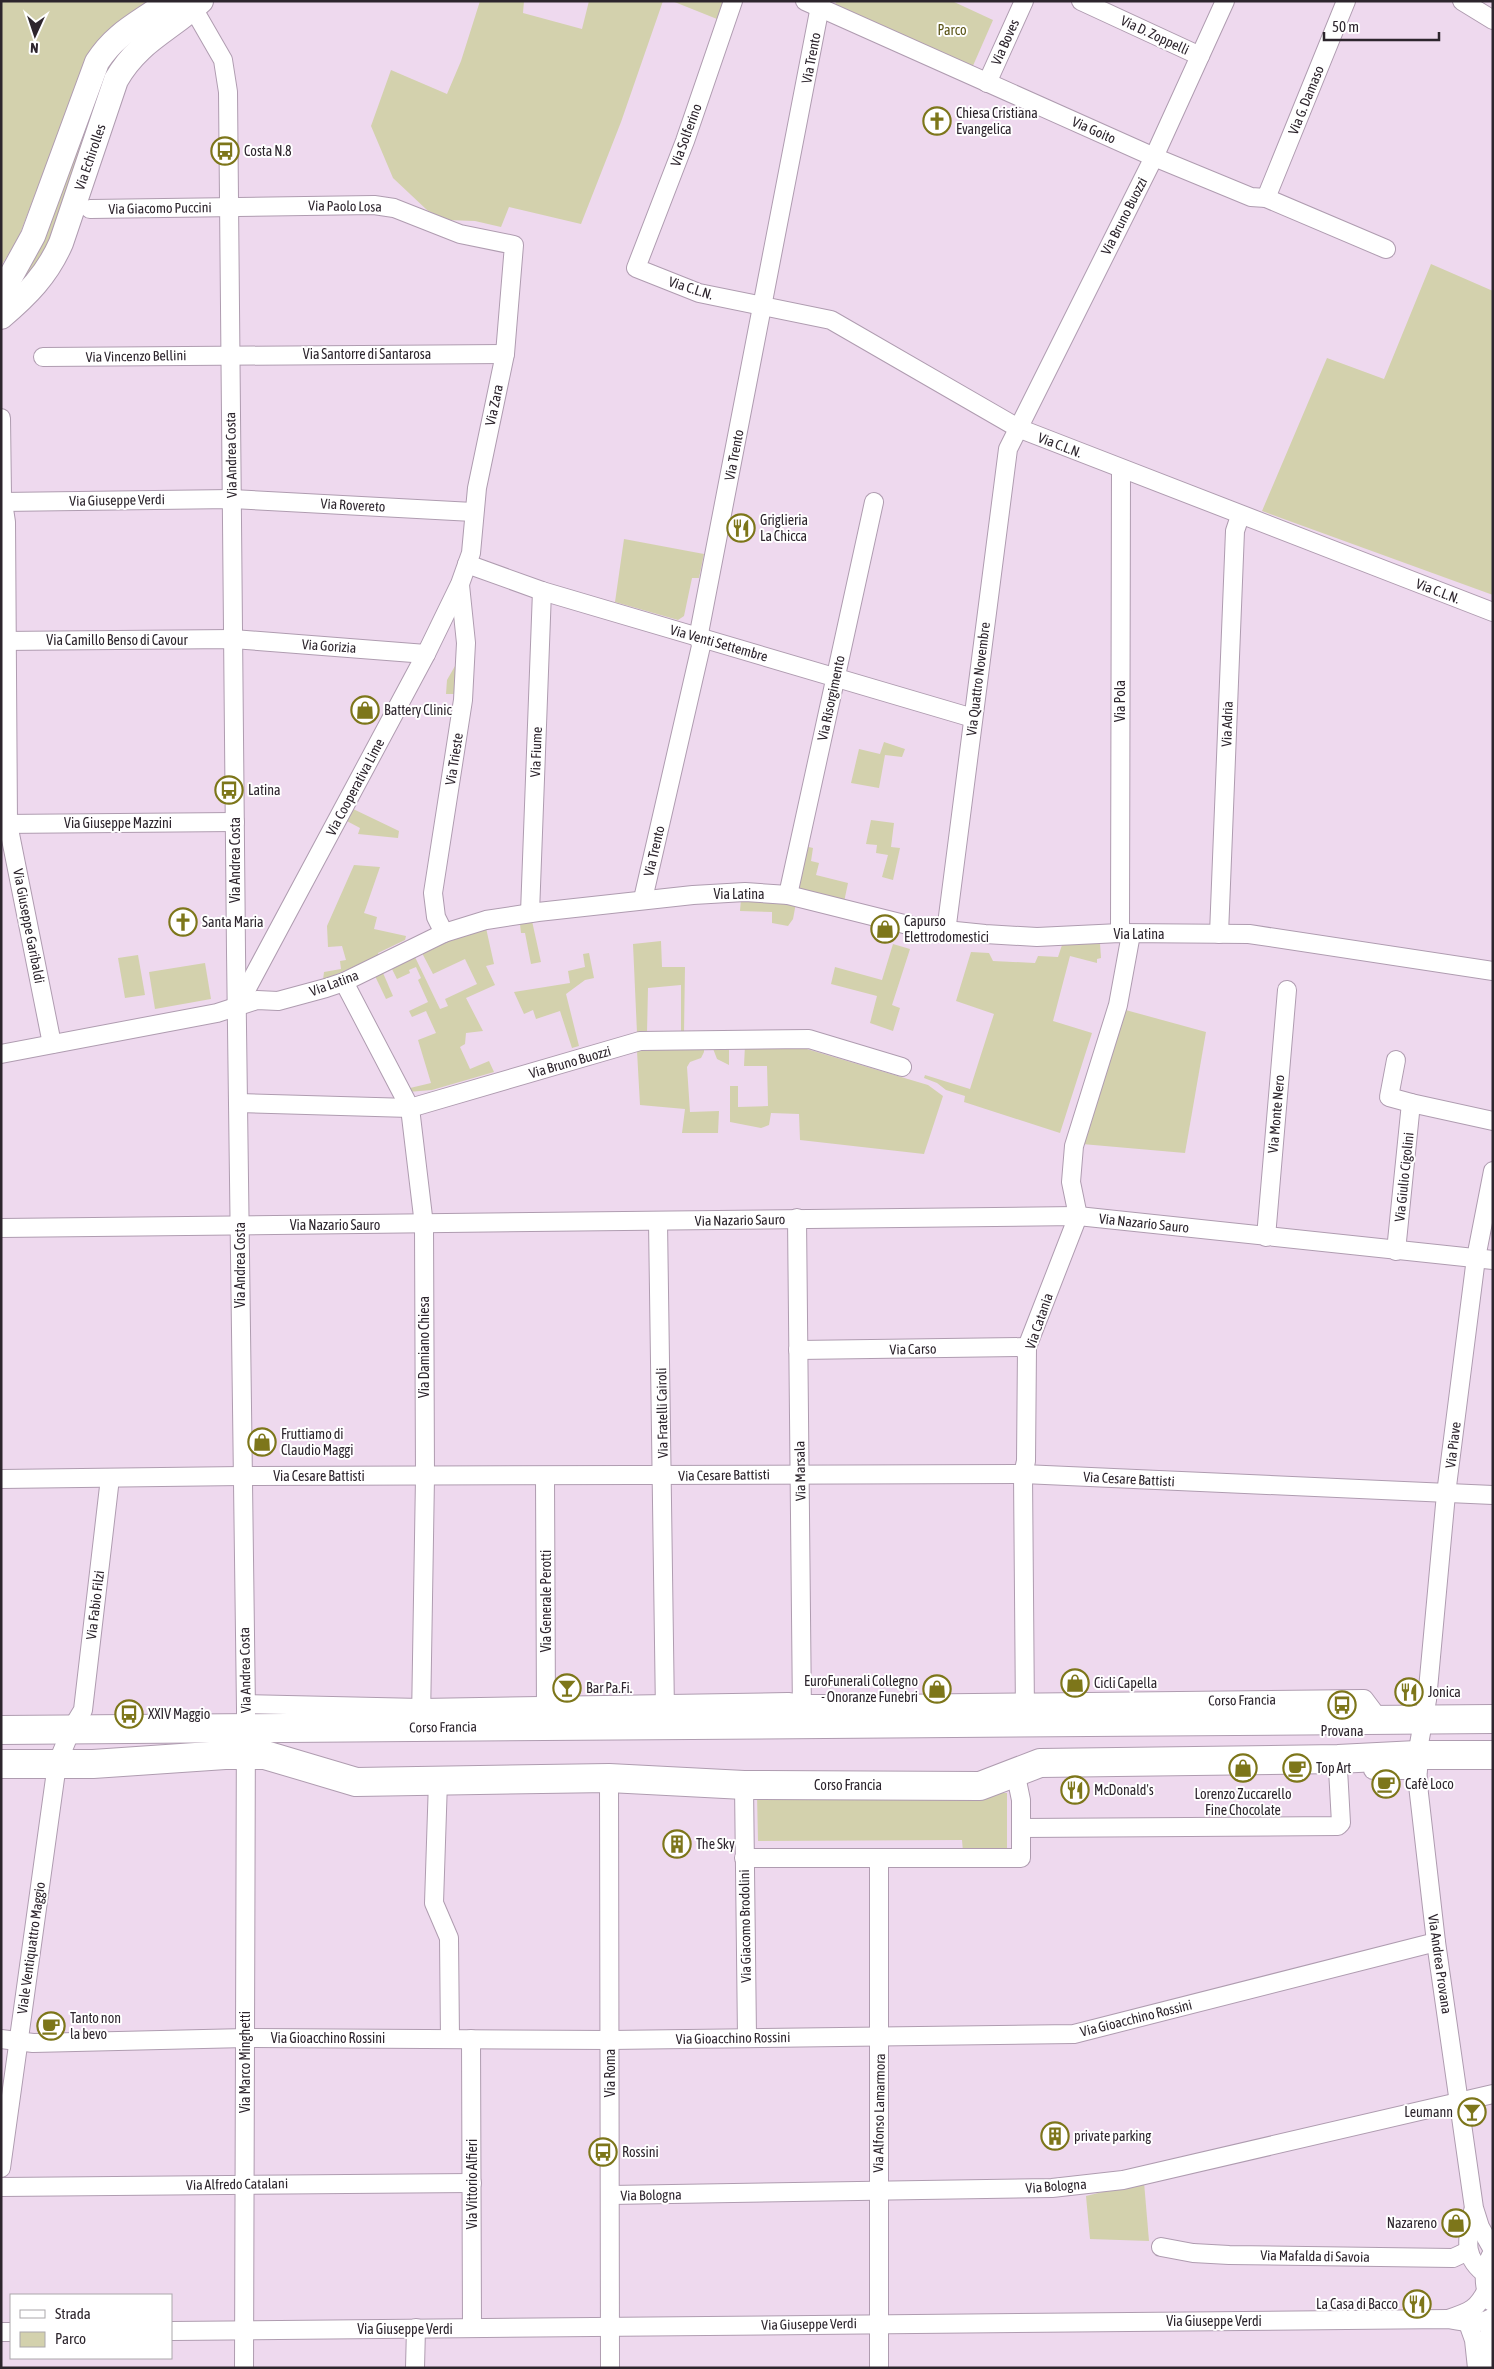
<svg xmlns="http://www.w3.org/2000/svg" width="1494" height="2369" font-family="'Asap Condensed',sans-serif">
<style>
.green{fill:#d3d1ad}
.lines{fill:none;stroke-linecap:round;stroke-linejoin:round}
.street-casing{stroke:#af9cb0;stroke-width:20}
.secondary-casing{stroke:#af9cb0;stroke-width:26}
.primary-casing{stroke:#af9cb0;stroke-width:30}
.street{stroke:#fff;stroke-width:18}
.secondary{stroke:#fff;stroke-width:24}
.primary{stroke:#fff;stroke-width:28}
.labels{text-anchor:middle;stroke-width:4;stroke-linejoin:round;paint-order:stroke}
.park-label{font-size:14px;fill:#595315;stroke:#fff}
.street-label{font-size:14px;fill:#2d252d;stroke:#fff}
.poi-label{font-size:14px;fill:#2d252d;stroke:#fff;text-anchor:start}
</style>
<rect width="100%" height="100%" fill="#eed9ee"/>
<g class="green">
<polygon points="1,1 150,1 86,60 18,239 1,266"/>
<polygon points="480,1 524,1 523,13 582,29 589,1 663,1 621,122 581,224 509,207 501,227 475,221 446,220 427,210 393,178 371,126 391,70 447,94 461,61"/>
<polygon points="672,1 723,1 717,19"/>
<polygon points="836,1 952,1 993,20 972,68 835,6"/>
<polygon points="129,35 131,49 50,248 27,284 8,288 94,87"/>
<polygon points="1431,264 1493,291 1493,595 1262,511 1327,358 1384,379"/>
<polygon points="624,539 704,554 699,578 692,578 684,616 678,620 615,602"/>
<polygon points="459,659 455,694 446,694 447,680"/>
<polygon points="884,742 905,749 902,757 885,755 879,788 851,783 859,749 880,754"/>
<polygon points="349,807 399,831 398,838 358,834 360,828 343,819"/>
<polygon points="871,820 894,823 891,847 900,848 893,880 882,877 888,855 876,853 877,845 866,844"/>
<polygon points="804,846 813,848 811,861 819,863 816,875 848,883 844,902 797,889"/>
<polygon points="354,865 380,867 364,913 377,917 374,929 406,936 405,940 378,953 379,956 323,980 324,972 341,969 340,961 346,960 342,946 328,947 327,926"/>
<polygon points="741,899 796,903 793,919 788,926 772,923 772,912 740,911"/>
<polygon points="532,921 541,962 531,964 525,933 521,933 520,924"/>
<polygon points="486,928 494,964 486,966 495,985 466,998 483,1031 466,1033 465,1044 460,1047 470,1069 489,1061 494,1072 432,1090 408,1092 406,1089 431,1083 418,1040 436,1033 426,1011 412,1017 409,1011 428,1002 418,980 421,978 416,967 409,970 410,973 397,979 392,969 415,957 440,1009 448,1006 445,999 477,984 465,959 433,974 422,953 444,941"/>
<polygon points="661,941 662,967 685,967 684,1033 681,1033 681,985 648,988 647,1033 637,1033 633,944"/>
<polygon points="1100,943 1101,958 1097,959 1097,963 1070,956 1053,1021 1092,1033 1060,1133 964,1102 965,1096 946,1090 937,1083 924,1078 925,1075 970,1089 994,1014 956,1001 971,952 989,953 993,961 1035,963 1038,956 1058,957 1062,945"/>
<polygon points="893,944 910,949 892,1005 900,1008 893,1031 870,1023 877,996 831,984 835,967 882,980"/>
<polygon points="589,953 594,978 585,980 566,994 579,1046 572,1048 560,1011 536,1019 533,1010 524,1014 514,992 570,983 568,971 585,967 583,954"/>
<polygon points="138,955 145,995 125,998 118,958"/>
<polygon points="205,963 211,999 155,1009 149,972"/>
<polygon points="383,973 393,996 386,999 375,976"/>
<polygon points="1122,1009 1206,1032 1185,1153 1082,1144"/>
<polygon points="790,1044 928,1085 943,1096 924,1154 800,1140 799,1114 771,1113 769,1125 761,1128 730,1122 730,1086 738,1086 738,1107 768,1106 767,1066 744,1066 745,1045"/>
<polygon points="704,1046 704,1052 701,1058 690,1062 687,1067 690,1112 719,1111 718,1133 682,1133 685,1109 640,1105 637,1051"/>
<polygon points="712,1046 729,1046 729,1065 717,1059"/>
<polygon points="1007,1793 1007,1851 963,1852 962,1840 758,1841 757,1795"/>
<polygon points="1144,2182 1149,2241 1090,2239 1086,2196"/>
</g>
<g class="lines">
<g class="street-casing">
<g id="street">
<polyline points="189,1 223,60 228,92 236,952 246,1710 244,2368"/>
<polyline points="733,1 685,141 636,268 699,293 831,320 1018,428 1493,612"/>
<polyline points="805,1 1154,157 1251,197 1266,198 1386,249"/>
<polyline points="1081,1 1200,56"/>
<polyline points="1462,1 1493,20"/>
<polyline points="987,83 1024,1"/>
<polyline points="1266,198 1346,1"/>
<polyline points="90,209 374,205 394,208 460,234 514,245 505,354 477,488 471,553 460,584 426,654 237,1007"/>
<polyline points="43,357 505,354"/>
<polyline points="1,418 2,496 6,522 8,824 52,1044"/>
<polyline points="1,502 232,499 473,512"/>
<polyline points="467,564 542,591 973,718"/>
<polyline points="1,641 233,639 426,654"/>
<polyline points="1,824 235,822"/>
<polyline points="788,895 874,502"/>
<polyline points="643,899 701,646 699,637 700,628 821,1"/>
<polyline points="530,913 542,591"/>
<polyline points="946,932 1008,449 1154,157 1225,1"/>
<polyline points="444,933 436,917 433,893 463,700 466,643 460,585"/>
<polyline points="1120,933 1121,469"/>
<polyline points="1219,934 1235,531 1240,516"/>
<polyline points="344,982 410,1108 424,1225 425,1477 421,1720"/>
<polyline points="1,1054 217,1013 257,1000 278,1001 326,988 344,982 444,933 486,920 538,912 693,895 745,892 788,895 916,927 985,934 1037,937 1120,933 1249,934 1493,971"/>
<polyline points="1396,1060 1389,1097 1411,1103"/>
<polyline points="238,1103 410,1108 640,1041 809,1039 902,1067"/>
<polyline points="1493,1171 1476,1258 1446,1494 1427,1700 1417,1755 1418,1785 1436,1942 1474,2208 1480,2227 1493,2250"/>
<polyline points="797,1218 802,1714"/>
<polyline points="658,1221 665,1713"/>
<polyline points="1,1228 1078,1216 1493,1260"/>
<polyline points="1266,1237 1287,990"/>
<polyline points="1396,1251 1411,1103 1493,1121"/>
<polyline points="798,1350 1027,1347"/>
<polyline points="545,1476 546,1716"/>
<polyline points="1,1479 242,1476 1023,1474 1493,1495"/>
<polyline points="246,1704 421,1708 788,1702 802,1704 885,1704 1364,1699 1379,1719"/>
<polyline points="1025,1715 1023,1474 1026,1461 1027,1347 1078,1216 1071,1182 1074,1146 1118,1005 1131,934"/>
<polyline points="1373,1770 1418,1770"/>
<polyline points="609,1778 610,2368"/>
<polyline points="438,1781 434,1903 449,1938 450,2039"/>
<polyline points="744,1785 747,2037"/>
<polyline points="1021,1828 1338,1826 1341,1823 1338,1769"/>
<polyline points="744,1858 1021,1858 1021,1800 1015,1771"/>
<polyline points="879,1858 879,2368"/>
<polyline points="1,2039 33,2043 246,2038 610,2040 1074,2034 1436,1942"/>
<polyline points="471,2039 472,2328"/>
<polyline points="1,2168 57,1764 71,1730 83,1710 110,1478"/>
<polyline points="1,2187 472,2183"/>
<polyline points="610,2195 1052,2188 1123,2180 1493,2094"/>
<path d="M1473,2211C1468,2238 1461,2257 1487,2275"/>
<polyline points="1161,2247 1193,2253 1229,2255 1453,2258 1468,2251"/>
<path d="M1448,2319C1470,2312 1478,2309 1488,2287"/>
<polyline points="1468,2323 1474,2340 1477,2368"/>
<path d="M171,2331L1448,2319C1463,2322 1479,2326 1493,2317"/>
<polyline points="1,2332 11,2332"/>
<polyline points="415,2368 416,2328"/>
</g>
</g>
<g class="secondary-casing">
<g id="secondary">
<path d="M1,289L6,285L33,236L97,62C117,31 141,23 169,1"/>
<path d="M1,317C27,295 47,275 61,243L116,80C138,41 170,30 201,1"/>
<path d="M1493,2258C1486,2271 1486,2286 1493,2299"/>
<polyline points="1482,2368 1493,2331"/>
</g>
</g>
<g class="primary-casing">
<g id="primary">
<polyline points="1,1730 1493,1719"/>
<polyline points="1,1764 93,1764 225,1755 265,1755 356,1782 609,1778 744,1785 980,1786 1040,1763 1338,1759 1417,1755 1493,1755"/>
</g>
</g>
<use href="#street" class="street"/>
<use href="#secondary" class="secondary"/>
<use href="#primary" class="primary"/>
</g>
<defs>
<g id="church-ring" transform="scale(1.4375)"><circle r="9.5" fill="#fff" stroke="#7d761a" stroke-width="1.5"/><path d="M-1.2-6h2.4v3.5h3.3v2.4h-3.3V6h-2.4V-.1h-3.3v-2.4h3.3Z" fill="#7d761a"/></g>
<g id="bus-ring" transform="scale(1.4375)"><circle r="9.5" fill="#fff" stroke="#7d761a" stroke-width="1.5"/><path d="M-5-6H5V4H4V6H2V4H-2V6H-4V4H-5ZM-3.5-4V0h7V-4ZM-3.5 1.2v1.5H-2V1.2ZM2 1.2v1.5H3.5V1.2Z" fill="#7d761a"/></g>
<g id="restaurant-ring" transform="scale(1.4375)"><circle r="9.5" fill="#fff" stroke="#7d761a" stroke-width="1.5"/><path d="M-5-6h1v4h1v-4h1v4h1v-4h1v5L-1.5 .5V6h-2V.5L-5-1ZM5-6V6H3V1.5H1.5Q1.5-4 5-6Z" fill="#7d761a"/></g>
<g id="shop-ring" transform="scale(1.4375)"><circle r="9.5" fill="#fff" stroke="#7d761a" stroke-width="1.5"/><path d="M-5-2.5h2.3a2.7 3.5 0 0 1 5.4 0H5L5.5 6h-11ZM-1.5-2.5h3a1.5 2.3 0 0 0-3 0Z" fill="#7d761a"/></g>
<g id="bar-ring" transform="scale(1.4375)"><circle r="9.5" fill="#fff" stroke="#7d761a" stroke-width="1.5"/><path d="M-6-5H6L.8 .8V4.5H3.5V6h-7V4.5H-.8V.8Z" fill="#7d761a"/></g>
<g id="cafe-ring" transform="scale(1.4375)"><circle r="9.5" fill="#fff" stroke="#7d761a" stroke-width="1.5"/><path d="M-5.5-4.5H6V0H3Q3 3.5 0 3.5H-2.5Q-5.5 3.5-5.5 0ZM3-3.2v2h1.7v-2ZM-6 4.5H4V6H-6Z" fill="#7d761a"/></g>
<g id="building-ring" transform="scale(1.4375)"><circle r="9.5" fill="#fff" stroke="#7d761a" stroke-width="1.5"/><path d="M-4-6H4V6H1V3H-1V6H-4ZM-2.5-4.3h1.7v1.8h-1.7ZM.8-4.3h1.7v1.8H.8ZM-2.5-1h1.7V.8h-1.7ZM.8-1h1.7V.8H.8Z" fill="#7d761a"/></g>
</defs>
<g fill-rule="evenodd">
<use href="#church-ring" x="937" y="121"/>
<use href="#bus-ring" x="225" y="151"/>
<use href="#restaurant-ring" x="741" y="528"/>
<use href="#shop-ring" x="365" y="710"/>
<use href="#bus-ring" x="229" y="790"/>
<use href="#church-ring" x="183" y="922"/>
<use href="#shop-ring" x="885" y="929"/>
<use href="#shop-ring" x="262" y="1442"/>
<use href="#shop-ring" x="1075" y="1683"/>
<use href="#bar-ring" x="567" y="1688"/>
<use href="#shop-ring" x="937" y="1689"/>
<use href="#restaurant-ring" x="1409" y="1692"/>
<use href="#bus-ring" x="1342" y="1705"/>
<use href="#bus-ring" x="129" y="1714"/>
<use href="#shop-ring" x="1243" y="1768"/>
<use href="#cafe-ring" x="1297" y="1768"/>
<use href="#cafe-ring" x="1386" y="1784"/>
<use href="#restaurant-ring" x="1075" y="1790"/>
<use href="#building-ring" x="677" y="1844"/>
<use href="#cafe-ring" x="51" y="2026"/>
<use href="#bar-ring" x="1472" y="2112"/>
<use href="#building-ring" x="1055" y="2136"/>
<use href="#bus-ring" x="603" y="2152"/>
<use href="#shop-ring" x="1456" y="2223"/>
<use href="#restaurant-ring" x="1417" y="2304"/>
</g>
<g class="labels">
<g class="park-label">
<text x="952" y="35">Parco</text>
</g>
<g class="street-label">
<text transform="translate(1155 35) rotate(25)" y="5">Via D. Zoppelli</text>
<text transform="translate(1005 42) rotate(-66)" y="5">Via Boves</text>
<text transform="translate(811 58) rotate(-79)" y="5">Via Trento</text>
<text transform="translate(1306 100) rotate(-68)" y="5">Via G. Damaso</text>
<text transform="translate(1094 130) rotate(24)" y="5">Via Goito</text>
<text transform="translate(686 135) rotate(-70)" y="5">Via Solferino</text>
<text transform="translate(90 157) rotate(-71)" y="5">Via Echirolles</text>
<text transform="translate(345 206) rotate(1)" y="5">Via Paolo Losa</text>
<text transform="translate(160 208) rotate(-1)" y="5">Via Giacomo Puccini</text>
<text transform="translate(1124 216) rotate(-63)" y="5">Via Bruno Buozzi</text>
<text transform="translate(691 288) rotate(18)" y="5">Via C.L.N.</text>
<text x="367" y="359">Via Santorre di Santarosa</text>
<text transform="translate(136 356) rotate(-1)" y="5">Via Vincenzo Bellini</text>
<text transform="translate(494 405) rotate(-78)" y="5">Via Zara</text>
<text transform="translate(1060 445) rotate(21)" y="5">Via C.L.N.</text>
<text transform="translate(231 455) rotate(-91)" y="5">Via Andrea Costa</text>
<text transform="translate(734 455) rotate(-79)" y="5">Via Trento</text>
<text transform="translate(117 500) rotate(-1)" y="5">Via Giuseppe Verdi</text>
<text transform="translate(353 505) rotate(3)" y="5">Via Rovereto</text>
<text transform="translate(1438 591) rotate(21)" y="5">Via C.L.N.</text>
<text x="117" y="645">Via Camillo Benso di Cavour</text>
<text transform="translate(719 643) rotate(16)" y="5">Via Venti Settembre</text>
<text transform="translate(329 646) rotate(4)" y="5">Via Gorizia</text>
<text transform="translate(978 679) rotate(-83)" y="5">Via Quattro Novembre</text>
<text transform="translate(831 698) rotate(-78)" y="5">Via Risorgimento</text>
<text transform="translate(1120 701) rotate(-90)" y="5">Via Pola</text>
<text transform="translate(1227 724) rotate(-88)" y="5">Via Adria</text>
<text transform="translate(536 752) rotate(-88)" y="5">Via Fiume</text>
<text transform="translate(454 759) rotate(-81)" y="5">Via Trieste</text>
<text transform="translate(355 787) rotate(-62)" y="5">Via Cooperativa Lime</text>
<text x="118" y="828">Via Giuseppe Mazzini</text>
<text transform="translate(654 851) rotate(-77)" y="5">Via Trento</text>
<text transform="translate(235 860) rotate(-90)" y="5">Via Andrea Costa</text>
<text x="739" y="899">Via Latina</text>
<text transform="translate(29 926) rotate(79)" y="5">Via Giuseppe Garibaldi</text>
<text x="1139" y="939">Via Latina</text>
<text transform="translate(334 983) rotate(-20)" y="5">Via Latina</text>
<text transform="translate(570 1062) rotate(-16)" y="5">Via Bruno Buozzi</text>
<text transform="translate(1276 1114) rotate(-85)" y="5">Via Monte Nero</text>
<text transform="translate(1404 1177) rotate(-84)" y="5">Via Giulio Cigolini</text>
<text transform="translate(740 1220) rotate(-1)" y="5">Via Nazario Sauro</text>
<text transform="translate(1144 1223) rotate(6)" y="5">Via Nazario Sauro</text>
<text x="335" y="1230">Via Nazario Sauro</text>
<text transform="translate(240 1265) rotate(-90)" y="5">Via Andrea Costa</text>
<text transform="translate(1039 1321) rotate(-71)" y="5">Via Catania</text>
<text transform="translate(424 1347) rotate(-90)" y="5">Via Damiano Chiesa</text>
<text transform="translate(913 1349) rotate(-1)" y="5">Via Carso</text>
<text transform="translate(662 1413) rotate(-91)" y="5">Via Fratelli Cairoli</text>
<text transform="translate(1453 1445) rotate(-83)" y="5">Via Piave</text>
<text transform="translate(800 1471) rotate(-91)" y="5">Via Marsala</text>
<text transform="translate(724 1475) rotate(-1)" y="5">Via Cesare Battisti</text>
<text x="319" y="1481">Via Cesare Battisti</text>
<text transform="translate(1129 1479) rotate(3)" y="5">Via Cesare Battisti</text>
<text transform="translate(546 1601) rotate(-90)" y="5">Via Generale Perotti</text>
<text transform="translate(95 1605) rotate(-83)" y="5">Via Fabio Filzi</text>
<text transform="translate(245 1670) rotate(-91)" y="5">Via Andrea Costa</text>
<text transform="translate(1242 1700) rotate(-1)" y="5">Corso Francia</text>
<text transform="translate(443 1727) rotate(-1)" y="5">Corso Francia</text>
<text x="848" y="1790">Corso Francia</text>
<text transform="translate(745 1926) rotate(-91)" y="5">Via Giacomo Brodolini</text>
<text transform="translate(31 1948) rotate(-82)" y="5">Viale Ventiquattro Maggio</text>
<text transform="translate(1440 1964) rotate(82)" y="5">Via Andrea Provana</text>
<text transform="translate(1136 2018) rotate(-14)" y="5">Via Gioacchino Rossini</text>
<text x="328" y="2043">Via Gioacchino Rossini</text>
<text transform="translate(733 2038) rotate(-1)" y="5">Via Gioacchino Rossini</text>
<text transform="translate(245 2062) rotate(-90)" y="5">Via Marco Minghetti</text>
<text transform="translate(610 2073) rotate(-90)" y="5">Via Roma</text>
<text transform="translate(879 2113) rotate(-89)" y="5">Via Alfonso Lamarmora</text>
<text transform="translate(237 2184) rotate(-1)" y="5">Via Alfredo Catalani</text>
<text transform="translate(472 2184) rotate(-90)" y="5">Via Vittorio Alfieri</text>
<text transform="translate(1056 2186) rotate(-4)" y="5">Via Bologna</text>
<text transform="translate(651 2195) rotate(-1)" y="5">Via Bologna</text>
<text transform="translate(1315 2256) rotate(1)" y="5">Via Mafalda di Savoia</text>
<text x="1214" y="2326">Via Giuseppe Verdi</text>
<text transform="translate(809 2324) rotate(-1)" y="5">Via Giuseppe Verdi</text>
<text x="405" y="2334">Via Giuseppe Verdi</text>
</g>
<g class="poi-label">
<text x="956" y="118">Chiesa Cristiana<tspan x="956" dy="16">Evangelica</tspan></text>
<text x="244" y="156">Costa N.8</text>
<text x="760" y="525">Griglieria<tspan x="760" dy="16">La Chicca</tspan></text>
<text x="384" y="715">Battery Clinic</text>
<text x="248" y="795">Latina</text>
<text x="904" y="926">Capurso<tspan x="904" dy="16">Elettrodomestici</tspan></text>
<text x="202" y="927">Santa Maria</text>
<text x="281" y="1439">Fruttiamo di<tspan x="281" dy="16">Claudio Maggi</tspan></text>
<text x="918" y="1686" text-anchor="end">EuroFunerali Collegno<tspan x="918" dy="16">- Onoranze Funebri</tspan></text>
<text x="1094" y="1688">Cicli Capella</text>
<text x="586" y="1693">Bar Pa.Fi.</text>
<text x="1428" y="1697">Jonica</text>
<text x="148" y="1719">XXIV Maggio</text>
<text x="1342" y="1736" text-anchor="middle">Provana</text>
<text x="1316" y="1773">Top Art</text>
<text x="1405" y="1789">Cafè Loco</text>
<text x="1094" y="1795">McDonald's</text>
<text x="1243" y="1799" text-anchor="middle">Lorenzo Zuccarello<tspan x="1243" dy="16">Fine Chocolate</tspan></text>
<text x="696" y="1849">The Sky</text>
<text x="70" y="2023">Tanto non<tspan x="70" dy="16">la bevo</tspan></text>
<text x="1453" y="2117" text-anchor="end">Leumann</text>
<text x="1074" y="2141">private parking</text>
<text x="622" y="2157">Rossini</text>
<text x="1437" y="2228" text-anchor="end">Nazareno</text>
<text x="1398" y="2309" text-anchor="end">La Casa di Bacco</text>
</g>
</g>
<rect width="1494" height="2369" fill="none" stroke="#2d252d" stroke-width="5"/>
<rect x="10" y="2294" width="162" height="65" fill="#ffffff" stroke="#aba8ab"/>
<rect x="20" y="2310" width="25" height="8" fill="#ffffff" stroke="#aba8ab"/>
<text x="55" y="2319" font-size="15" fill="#2d252d">Strada</text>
<rect x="20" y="2332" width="25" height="15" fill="#d3d1ad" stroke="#aba8ab"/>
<text x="55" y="2344" font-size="15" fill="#2d252d">Parco</text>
<g transform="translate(35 35) rotate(183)" stroke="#ffffff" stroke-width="4" paint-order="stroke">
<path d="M0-4L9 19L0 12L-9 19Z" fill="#2d252d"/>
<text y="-8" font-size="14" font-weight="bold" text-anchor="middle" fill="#2d252d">N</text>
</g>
<path d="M1324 32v8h115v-8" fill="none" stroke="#2d252d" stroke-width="2.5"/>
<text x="1332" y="32" font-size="15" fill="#2d252d" stroke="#ffffff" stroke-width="4" paint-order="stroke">50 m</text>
</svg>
